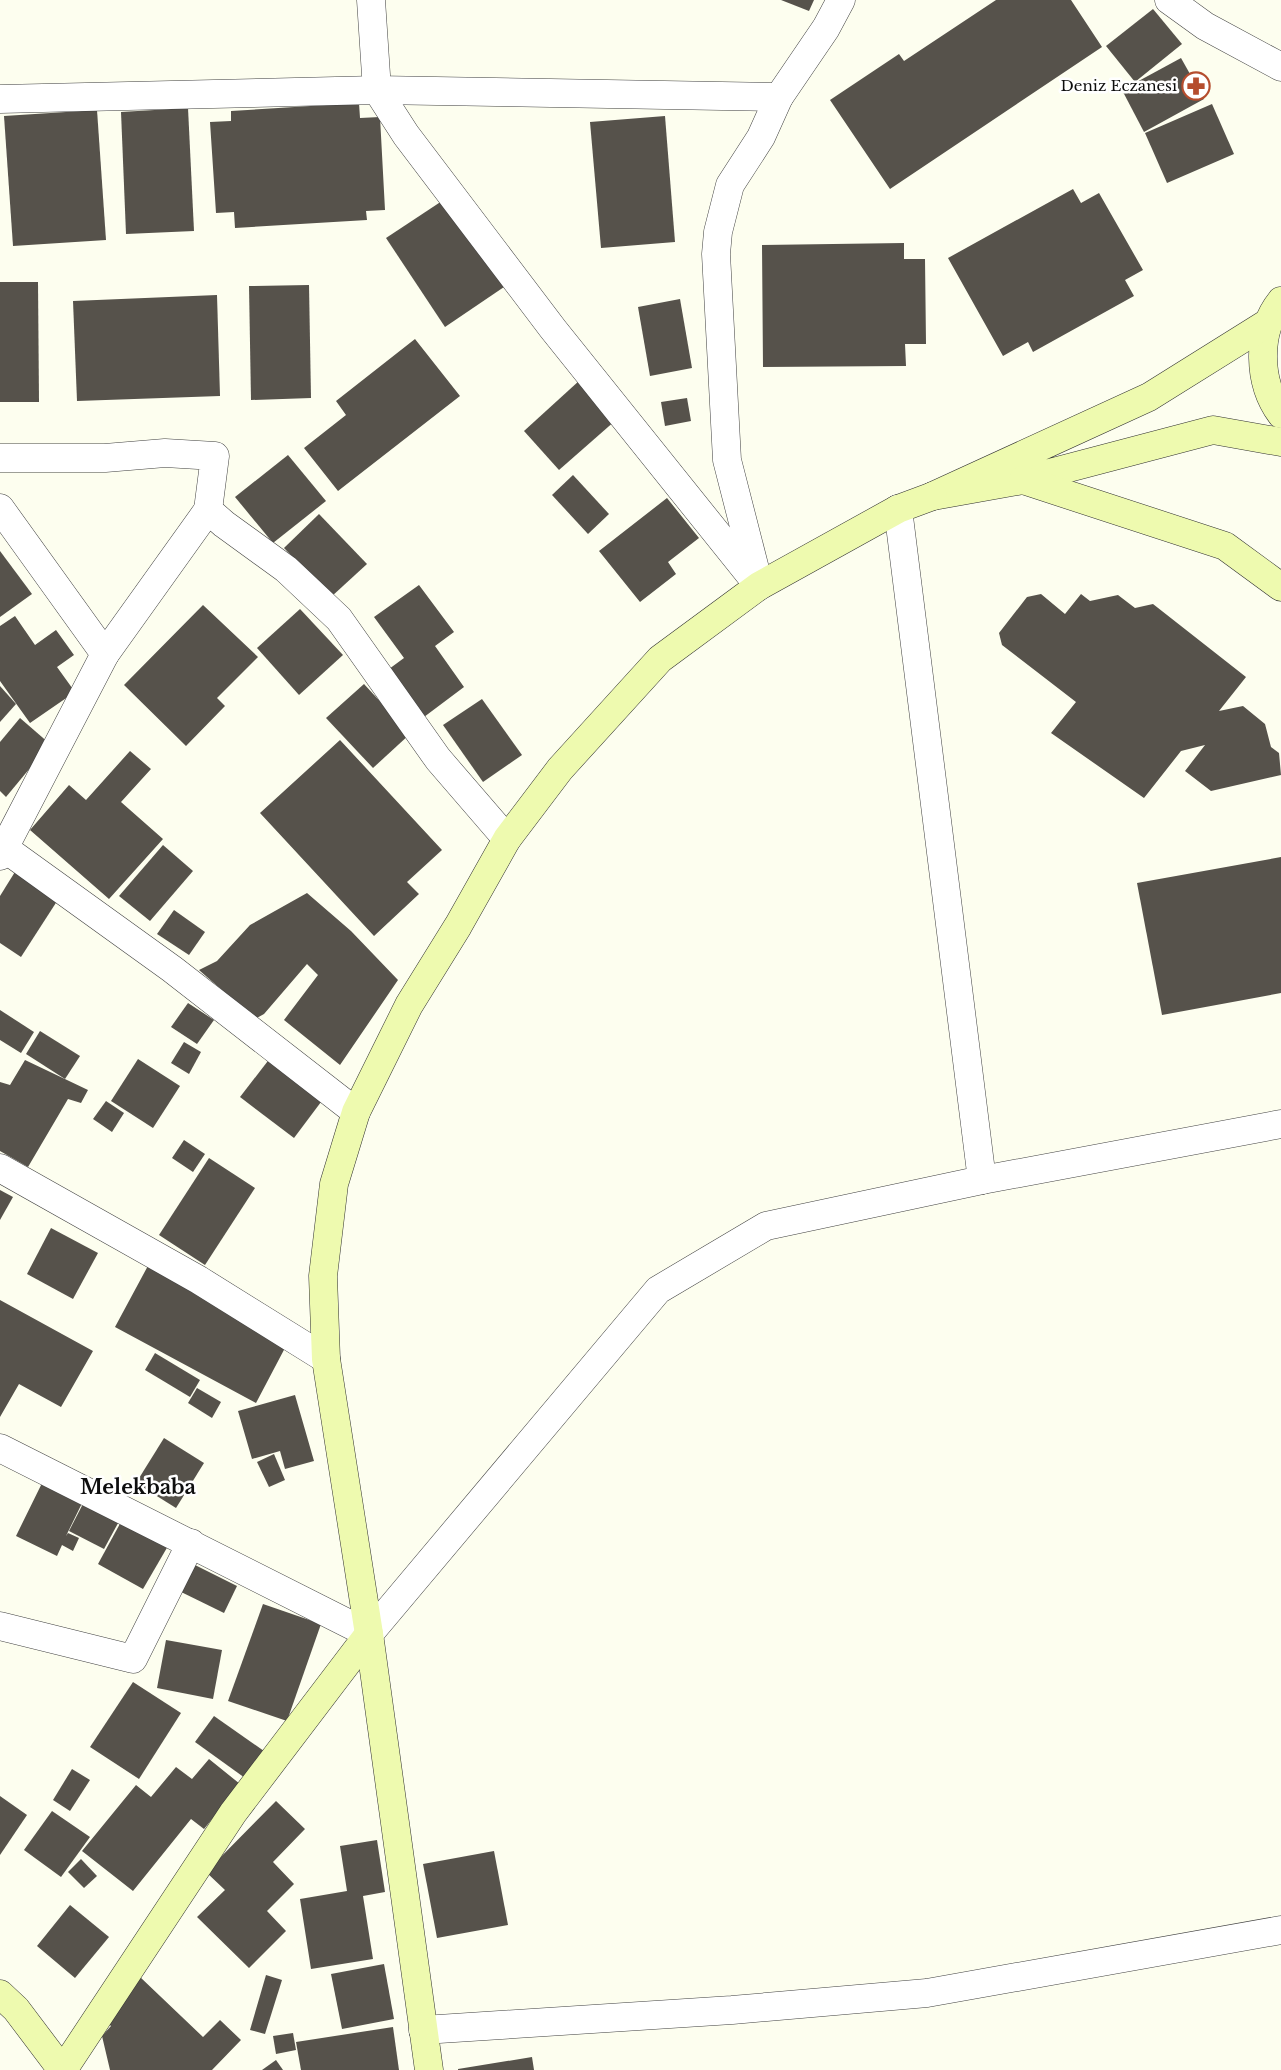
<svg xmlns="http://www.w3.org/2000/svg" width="1281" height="2070" font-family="'Libre Baskerville',serif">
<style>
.building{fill:#56524b}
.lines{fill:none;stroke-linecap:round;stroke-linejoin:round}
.street-casing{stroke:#414141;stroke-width:29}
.secondary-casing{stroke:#303030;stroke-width:29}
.street{stroke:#fff;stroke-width:28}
.secondary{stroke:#eefaaf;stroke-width:28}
.labels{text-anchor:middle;stroke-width:5;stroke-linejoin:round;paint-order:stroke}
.poi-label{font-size:15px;fill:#0e0e0e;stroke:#fff;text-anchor:end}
.district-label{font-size:20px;font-weight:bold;fill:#0e0e0e;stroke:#fff}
</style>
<rect width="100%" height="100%" fill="#fdfeef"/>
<g class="building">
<polygon points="781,0 814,0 809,11"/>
<polygon points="996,0 1071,0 1102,47 890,189 830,100 899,54 904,61"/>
<polygon points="1153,9 1182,44 1135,82 1106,46"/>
<polygon points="1181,58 1204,99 1144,132 1122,90"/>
<polygon points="359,103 360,118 380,117 385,210 366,211 367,220 235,228 234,212 216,213 210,122 231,121 231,111"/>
<polygon points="1212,104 1234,154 1167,183 1145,133"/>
<polygon points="188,108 194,231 126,234 121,112"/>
<polygon points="97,110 106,240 13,246 4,116"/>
<polygon points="665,116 675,242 601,248 590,122"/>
<polygon points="1073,189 1081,203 1099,193 1143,270 1125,280 1134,296 1033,352 1028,342 1003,356 948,258"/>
<polygon points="445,199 504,287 445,327 386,238"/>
<polygon points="904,243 904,259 925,259 926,344 905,344 906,366 763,367 762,245"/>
<polygon points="0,282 38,282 39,402 0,402"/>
<polygon points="309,285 311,398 251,400 249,286"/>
<polygon points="217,295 220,396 77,401 73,301"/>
<polygon points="680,299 692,368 650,376 638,307"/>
<polygon points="415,339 460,396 338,491 304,448 346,415 336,401"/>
<polygon points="580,380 616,420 559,470 524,431"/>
<polygon points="687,398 691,421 665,426 661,402"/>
<polygon points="288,455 326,501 273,543 235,497"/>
<polygon points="573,475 609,514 588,534 552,495"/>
<polygon points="667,498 699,538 668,562 676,574 640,602 599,551"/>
<polygon points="319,514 367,564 331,597 284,548"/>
<polygon points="0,551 32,594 0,617"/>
<polygon points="419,585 454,632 435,646 464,687 424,717 389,669 404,658 374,617"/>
<polygon points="1041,594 1065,614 1081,594 1090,601 1118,595 1135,608 1153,604 1246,677 1219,711 1243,706 1265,724 1271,747 1279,753 1281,775 1211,791 1185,771 1205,745 1181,751 1144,798 1051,733 1076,702 1002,645 999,633 1027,597"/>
<polygon points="203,605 258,657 217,698 225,706 186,746 124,685"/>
<polygon points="300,609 343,655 299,695 257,648"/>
<polygon points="15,616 35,645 56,630 74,655 57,667 75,692 30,723 0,681 0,626"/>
<polygon points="364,684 410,734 373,768 326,718"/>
<polygon points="0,686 16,704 0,722"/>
<polygon points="482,699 522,755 483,782 443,725"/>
<polygon points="20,718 50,744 6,797 0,791 0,742"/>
<polygon points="340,740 442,850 407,882 419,894 374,936 260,813"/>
<polygon points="130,751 151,769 121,802 163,839 109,899 30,830 69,785 86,800"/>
<polygon points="163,845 193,871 150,921 119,896"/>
<polygon points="1281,857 1281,993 1162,1015 1137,883"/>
<polygon points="18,867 61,895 21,957 0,943 0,896"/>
<polygon points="307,893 351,931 398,980 340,1065 284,1020 318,975 307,964 264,1014 255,1019 199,970 217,961 250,925"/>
<polygon points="174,910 205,932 189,955 157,934"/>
<polygon points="188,1003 214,1020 197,1044 171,1027"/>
<polygon points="0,1010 34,1032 21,1053 0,1040"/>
<polygon points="40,1031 80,1056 65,1079 26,1054"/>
<polygon points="184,1042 201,1052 189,1074 171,1063"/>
<polygon points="274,1053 327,1094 294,1138 240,1097"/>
<polygon points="138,1059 180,1086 153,1128 111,1101"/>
<polygon points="25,1060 88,1090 81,1103 68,1099 28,1167 0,1151 0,1082 10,1085"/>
<polygon points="106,1101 124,1113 112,1132 93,1119"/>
<polygon points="184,1140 205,1154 193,1172 172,1158"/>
<polygon points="209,1158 255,1188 205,1265 159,1235"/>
<polygon points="0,1190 13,1197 0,1220"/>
<polygon points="51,1228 98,1253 73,1299 27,1274"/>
<polygon points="150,1262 244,1313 239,1321 286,1346 256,1403 115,1327"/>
<polygon points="0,1300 93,1351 61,1407 19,1384 0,1417"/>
<polygon points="155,1353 200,1380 190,1397 145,1370"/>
<polygon points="197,1388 221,1402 212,1418 188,1403"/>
<polygon points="295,1395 314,1461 285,1469 280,1451 252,1459 238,1411"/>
<polygon points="164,1438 204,1463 176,1508 136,1483"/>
<polygon points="274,1454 285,1480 269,1487 257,1462"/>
<polygon points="46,1475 86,1495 66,1536 68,1533 79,1538 73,1551 62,1545 57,1556 16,1536"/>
<polygon points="87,1496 123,1514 104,1549 69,1531"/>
<polygon points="122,1520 168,1546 143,1589 98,1564"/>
<polygon points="189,1562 237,1586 224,1613 175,1589"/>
<polygon points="263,1604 321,1624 287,1721 228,1701"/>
<polygon points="166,1640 222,1650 213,1699 157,1688"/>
<polygon points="133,1682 181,1713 139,1779 90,1747"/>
<polygon points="214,1716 264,1751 245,1778 195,1742"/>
<polygon points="209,1759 240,1784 204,1829 191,1819 133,1891 82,1851 136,1785 151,1797 176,1767 192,1779"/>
<polygon points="72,1769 90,1780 70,1811 53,1800"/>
<polygon points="0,1796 27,1815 0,1855"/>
<polygon points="276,1801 305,1829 273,1862 294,1884 267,1911 286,1931 249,1968 197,1917 225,1890 206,1872"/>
<polygon points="52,1811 90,1837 61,1877 24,1850"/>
<polygon points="377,1840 385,1892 363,1896 373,1959 311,1969 300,1899 347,1891 340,1846"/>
<polygon points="494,1851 508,1925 437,1938 423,1864"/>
<polygon points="81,1859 97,1876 84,1888 68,1872"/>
<polygon points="70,1905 109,1937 75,1978 37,1946"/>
<polygon points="384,1964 394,2019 342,2029 331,1974"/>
<polygon points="266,1975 282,1980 265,2034 250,2030"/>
<polygon points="139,1976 203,2037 220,2020 241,2040 212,2070 110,2070 102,2036 111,2026 101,2016"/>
<polygon points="393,2027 399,2070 301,2070 296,2042"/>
<polygon points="293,2033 296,2050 276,2054 273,2036"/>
<polygon points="532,2057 534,2070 458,2070 458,2069"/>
<polygon points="276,2060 283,2070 262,2070"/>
</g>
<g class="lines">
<g class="street-casing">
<g id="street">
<polyline points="371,0 377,90 779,97"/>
<polyline points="1169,0 1205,26 1281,67"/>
<polyline points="0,99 377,90 406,135 553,329 759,586"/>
<polyline points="0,458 105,458 165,453 215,456 208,510"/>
<polyline points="0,508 105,654 0,856"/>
<polyline points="898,509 982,1180"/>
<polyline points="757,577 727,460 716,254 718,232 730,185 761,137 779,97 826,28 841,0"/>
<polyline points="105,654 208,510 224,524 286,569 339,619 438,759 507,839"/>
<polyline points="0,845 172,969 356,1112"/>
<polyline points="0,1168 199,1280 326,1359"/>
<polyline points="0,1448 369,1634 658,1290 766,1226 982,1180 1281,1124"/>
<polyline points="0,1626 133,1659 191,1543"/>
<polyline points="423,2030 732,2010 927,1993 1281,1930"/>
</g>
</g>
<g class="secondary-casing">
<g id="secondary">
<path d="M1281,301C1256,332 1258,383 1281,414"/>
<polyline points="1269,322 1149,397 933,496 1023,480 1213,430 1281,442"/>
<polyline points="1023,480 1225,546 1281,587"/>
<polyline points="0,1994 16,2009 62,2070"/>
<polyline points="63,2070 233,1813 369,1634"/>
<polyline points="429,2070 369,1634 326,1359 323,1276 334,1184 356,1112 409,1005 458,926 507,839 560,769 660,659 759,586 898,509 933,496"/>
</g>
</g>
<use href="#street" class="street"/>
<use href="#secondary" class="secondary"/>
</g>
<defs>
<g id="pharmacy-ring" transform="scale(1.4375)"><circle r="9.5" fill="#fff" stroke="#b54d2e" stroke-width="1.5"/><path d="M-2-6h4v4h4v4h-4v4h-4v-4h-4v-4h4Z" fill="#b54d2e"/></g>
</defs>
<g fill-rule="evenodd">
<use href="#pharmacy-ring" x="1196" y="86"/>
</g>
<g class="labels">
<g class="poi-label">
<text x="1177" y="91">Deniz Eczanesi</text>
</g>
<g class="district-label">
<text x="138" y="1494">Melekbaba</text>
</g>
</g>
</svg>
